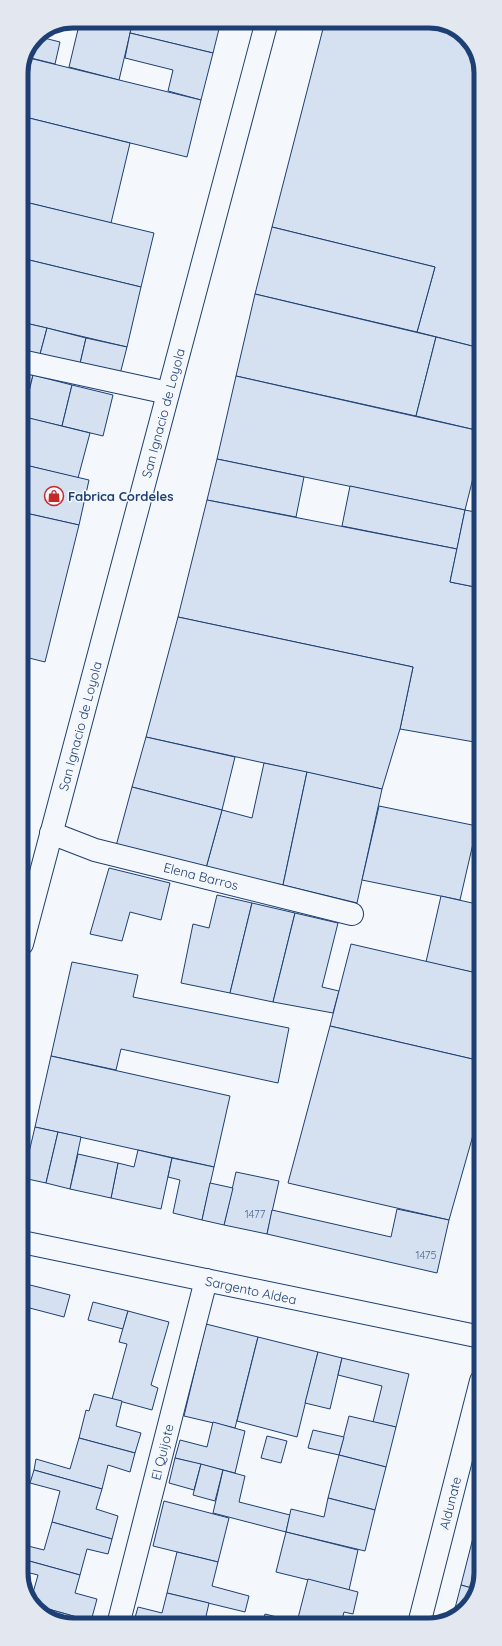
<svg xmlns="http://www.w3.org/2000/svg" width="502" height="1646" font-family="Quicksand,sans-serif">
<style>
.building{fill:#d5e0f0;stroke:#1d3f73}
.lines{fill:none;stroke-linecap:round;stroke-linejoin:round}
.street-casing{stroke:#1d3f73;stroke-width:24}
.secondary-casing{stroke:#1d3f73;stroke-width:24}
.street{stroke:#f4f7fb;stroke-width:22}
.secondary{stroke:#f4f7fb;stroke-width:22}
.labels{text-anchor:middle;stroke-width:3;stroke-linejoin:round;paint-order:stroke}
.number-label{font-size:11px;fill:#4b6792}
.street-label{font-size:13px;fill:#1d3f73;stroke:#f4f7fb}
.poi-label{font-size:13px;font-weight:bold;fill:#1d3f73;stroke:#f4f7fb;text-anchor:start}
.rim{fill:none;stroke:#1d3f73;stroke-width:5}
</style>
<rect width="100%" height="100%" fill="#f4f7fb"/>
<g class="building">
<polygon points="73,21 80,21 78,27 65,24"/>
<polygon points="80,21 133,21 119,80 69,67"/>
<polygon points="133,21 221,21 213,53 130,33"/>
<polygon points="325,21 436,21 464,34 480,62 480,348 417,332 435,267 272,227"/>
<polygon points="130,33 213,53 201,100 168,91 173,70 125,58"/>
<polygon points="36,36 60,42 55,64 27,57"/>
<polygon points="29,58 201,100 187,157 21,116 21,90"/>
<polygon points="21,116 130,143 111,223 21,201"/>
<polygon points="21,201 154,233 141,287 21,258"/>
<polygon points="272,227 435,267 417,332 255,294"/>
<polygon points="21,258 141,287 127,347 21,322"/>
<polygon points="255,294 436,337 416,416 236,376"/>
<polygon points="21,322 47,328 39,358 21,354"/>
<polygon points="47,328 86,338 79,368 39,358"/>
<polygon points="436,337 480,348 480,431 416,416"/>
<polygon points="86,338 127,347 119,378 79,368"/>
<polygon points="21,373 33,375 23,417 21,416"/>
<polygon points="33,375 72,385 62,426 23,417"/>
<polygon points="236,376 480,431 480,450 465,510 217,459"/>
<polygon points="72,385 113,395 103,436 62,426"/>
<polygon points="21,416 90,433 78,478 21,464"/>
<polygon points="217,459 304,477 296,517 207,500"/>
<polygon points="21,464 89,480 79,525 21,512"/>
<polygon points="350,486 465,510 457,549 342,526"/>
<polygon points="207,500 457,549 450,582 480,588 480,743 400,729 413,667 178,617"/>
<polygon points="465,510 480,513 480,588 450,582"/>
<polygon points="21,512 79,525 45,662 21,656"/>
<polygon points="178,617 413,667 400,729 382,789 146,737"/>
<polygon points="21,722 29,724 21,750"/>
<polygon points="146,737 235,757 222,810 132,787"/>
<polygon points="264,763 307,772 283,885 206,868 222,810 252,818"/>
<polygon points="307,772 382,789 357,903 283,885"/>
<polygon points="132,787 222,810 206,868 116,846"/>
<polygon points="480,802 480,826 477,826"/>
<polygon points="379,806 477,826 460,900 362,880"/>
<polygon points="109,868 170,883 161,920 130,912 122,941 90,934"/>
<polygon points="217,895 252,903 230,993 181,983 193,924 209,928"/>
<polygon points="441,896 481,905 481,974 426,962"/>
<polygon points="252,903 295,913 273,1002 230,993"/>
<polygon points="295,913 338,923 322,987 339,991 333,1013 273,1002"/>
<polygon points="351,944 481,974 481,1061 330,1026"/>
<polygon points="72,962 138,975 133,997 289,1028 278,1083 121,1049 116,1070 51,1056"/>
<polygon points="330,1026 481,1061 481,1107 449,1220 288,1183"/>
<polygon points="51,1056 230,1096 214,1167 35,1127"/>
<polygon points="35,1127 58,1132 46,1183 23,1178"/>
<polygon points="58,1132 81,1137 70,1189 46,1183"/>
<polygon points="138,1150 172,1158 161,1209 111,1198 118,1163 134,1167"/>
<polygon points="78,1154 118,1163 111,1198 70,1189"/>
<polygon points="172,1158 214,1167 202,1220 173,1213 180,1180 168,1177"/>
<polygon points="236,1172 279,1181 267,1234 224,1225"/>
<polygon points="210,1183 233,1188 224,1225 202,1220"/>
<polygon points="397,1209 449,1220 437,1273 267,1234 272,1210 391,1237"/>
<polygon points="22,1283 70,1295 64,1317 22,1306"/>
<polygon points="93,1302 128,1311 123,1329 88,1320"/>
<polygon points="128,1311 169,1322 151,1385 158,1388 152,1410 112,1399 127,1344 119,1342"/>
<polygon points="206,1324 258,1337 235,1428 184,1416"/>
<polygon points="258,1337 318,1352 297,1437 237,1421"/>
<polygon points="318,1352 342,1358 330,1409 305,1403"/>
<polygon points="342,1358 409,1374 396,1427 373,1422 382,1386 338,1375"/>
<polygon points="94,1394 122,1401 116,1426 141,1433 135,1453 79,1438 86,1410 89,1411"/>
<polygon points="349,1416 396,1427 386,1467 339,1455"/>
<polygon points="213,1422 245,1431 235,1473 175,1458 180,1440 207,1447"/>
<polygon points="313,1430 344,1437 339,1455 308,1448"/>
<polygon points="267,1436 287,1441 281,1463 261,1458"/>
<polygon points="79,1438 135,1453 130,1472 108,1465 102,1489 34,1470 36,1459 70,1469"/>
<polygon points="339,1455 386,1467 375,1510 328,1498"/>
<polygon points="175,1458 201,1464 194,1490 169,1483"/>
<polygon points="201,1464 223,1470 215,1501 193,1495"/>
<polygon points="34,1470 102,1489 96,1509 118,1516 112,1539 52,1522 60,1491 30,1483"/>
<polygon points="223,1470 245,1476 239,1502 290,1515 286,1532 213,1513"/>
<polygon points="328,1498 375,1510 365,1551 286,1532 291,1509 324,1517"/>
<polygon points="164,1501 229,1518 218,1562 153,1546"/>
<polygon points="481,1506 481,1532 475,1530"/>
<polygon points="52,1522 112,1539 108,1554 87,1549 80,1575 22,1559 24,1545 44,1550"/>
<polygon points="475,1530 481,1532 481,1574 475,1589 461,1585"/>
<polygon points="286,1532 358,1550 349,1590 276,1572"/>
<polygon points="177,1552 218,1562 212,1586 249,1596 245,1612 167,1593"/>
<polygon points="22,1559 80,1575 75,1593 97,1599 91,1621 34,1605 31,1600 38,1575 22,1571"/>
<polygon points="308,1579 358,1592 353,1614 344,1612 341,1624 307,1624 297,1622"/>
<polygon points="461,1585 475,1589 468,1607 453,1616"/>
<polygon points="167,1593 209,1603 204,1625 133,1625 138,1607 162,1613"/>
<polygon points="34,1605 91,1621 90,1625 69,1625 39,1612"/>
<polygon points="265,1614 297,1622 296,1624 262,1624"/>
</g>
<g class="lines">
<g class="street-casing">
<g id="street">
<polyline points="21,361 168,393"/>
<polyline points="51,833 95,850 352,914"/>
<polyline points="22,1242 481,1337"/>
<polyline points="419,1624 481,1381"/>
<polyline points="118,1625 206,1280"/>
</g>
</g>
<g class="secondary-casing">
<polyline id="secondary" points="22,944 267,21"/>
</g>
<use href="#street" class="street"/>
<use href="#secondary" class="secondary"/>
</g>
<defs>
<g id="shop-ring" transform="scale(1)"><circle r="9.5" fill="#f4f7fb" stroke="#c62828" stroke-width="1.5"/><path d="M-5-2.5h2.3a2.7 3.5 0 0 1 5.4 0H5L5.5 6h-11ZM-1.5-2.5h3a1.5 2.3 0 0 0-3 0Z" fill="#c62828"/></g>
</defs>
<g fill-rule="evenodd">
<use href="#shop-ring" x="54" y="496"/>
</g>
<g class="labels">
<g class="number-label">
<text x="255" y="1218">1477</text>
<text x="426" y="1259">1475</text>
</g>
<g class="street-label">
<text transform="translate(163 413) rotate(-75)" y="5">San Ignacio de Loyola</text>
<text transform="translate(80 726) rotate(-75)" y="5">San Ignacio de Loyola</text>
<text transform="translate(201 876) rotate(14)" y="5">Elena Barros</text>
<text transform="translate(251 1290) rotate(12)" y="5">Sargento Aldea</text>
<text transform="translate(162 1452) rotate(-76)" y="5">El Quijote</text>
<text transform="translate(450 1503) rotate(-76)" y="5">Aldunate</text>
</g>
<g class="poi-label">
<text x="68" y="501">Fabrica Cordeles</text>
</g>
</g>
<path d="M0 0H502V1646H0ZM73 28H429A45 45 0 0 1 474 73V1573A45 45 0 0 1 429 1618H73A45 45 0 0 1 28 1573V73A45 45 0 0 1 73 28Z" fill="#e3e8f0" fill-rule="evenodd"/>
<path class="rim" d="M73 28H429A45 45 0 0 1 474 73V1573A45 45 0 0 1 429 1618H73A45 45 0 0 1 28 1573V73A45 45 0 0 1 73 28Z"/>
</svg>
